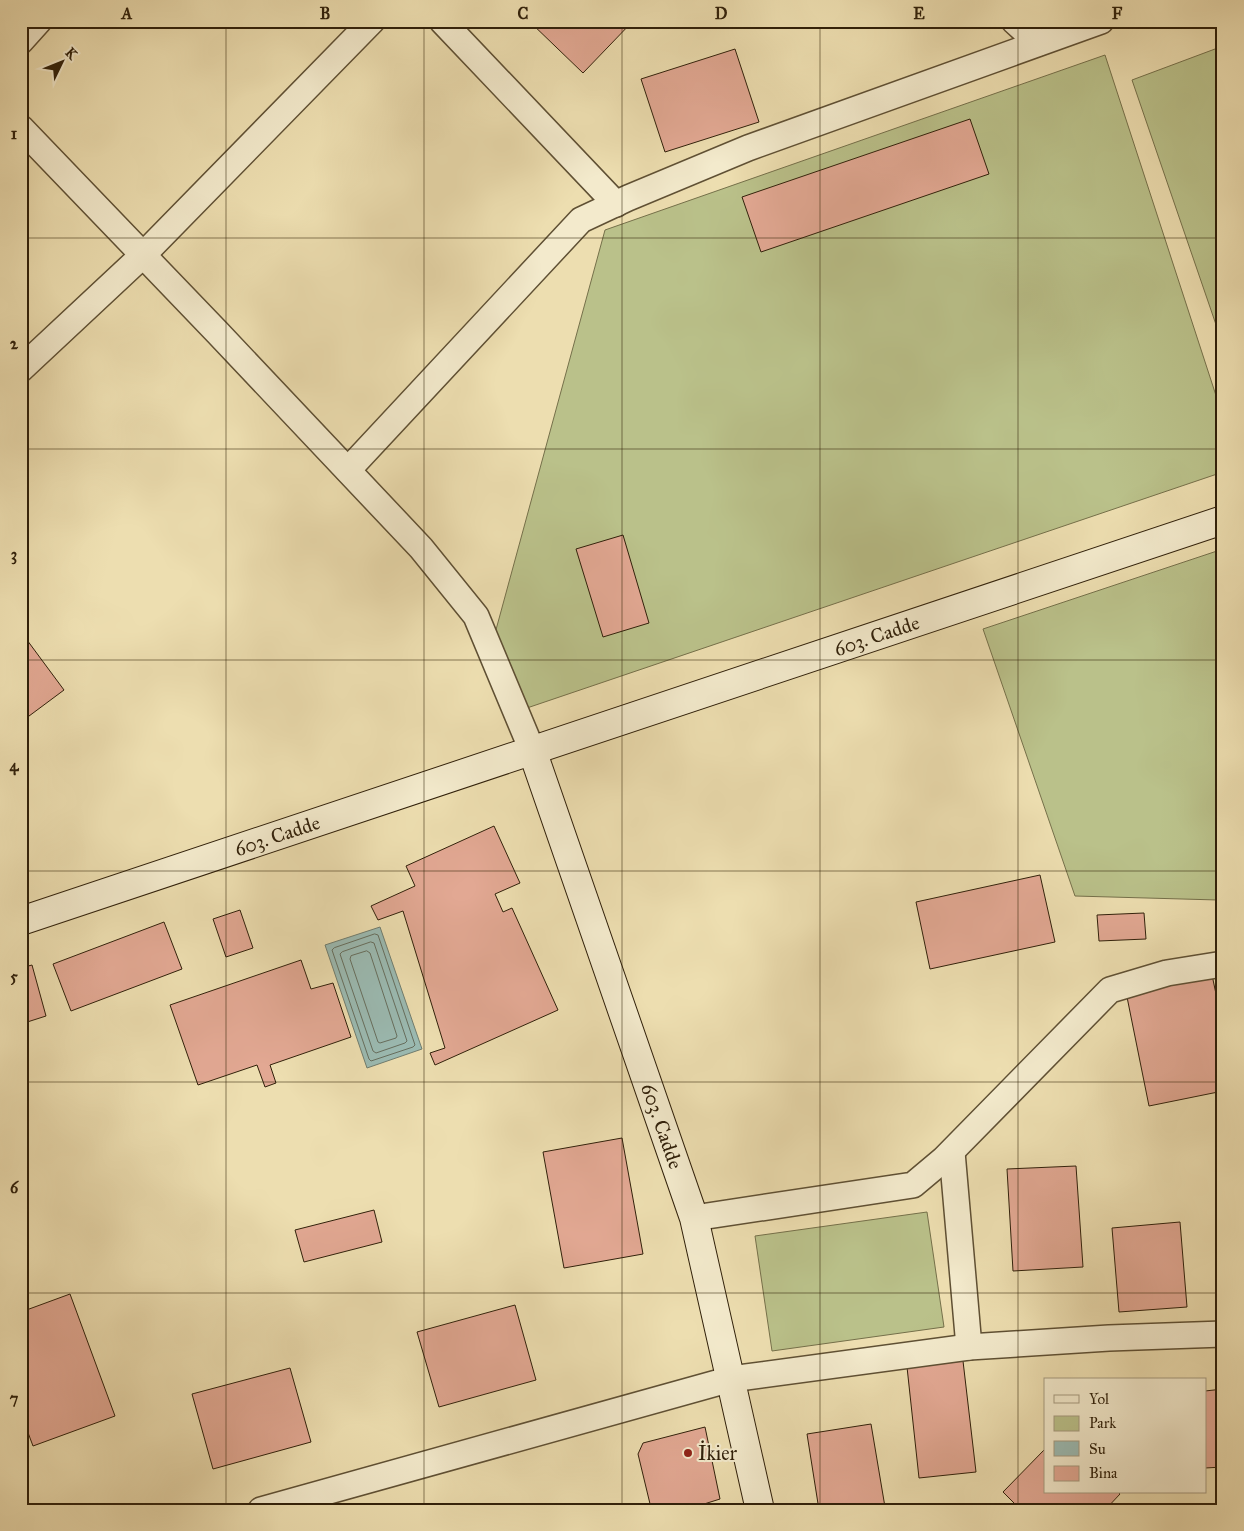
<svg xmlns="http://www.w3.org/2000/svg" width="1244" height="1531" font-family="'IM FELL Great Primer',serif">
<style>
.green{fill:#bac18a;stroke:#75704a}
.water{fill:#9bbbb3;stroke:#707d6f}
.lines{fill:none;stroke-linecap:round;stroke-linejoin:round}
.shore{stroke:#666e5e;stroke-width:1}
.building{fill:#e2a893;stroke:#30200a}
.street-casing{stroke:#5f5034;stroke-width:28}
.secondary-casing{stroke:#30200a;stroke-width:30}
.street{stroke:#f3eacc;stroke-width:25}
.secondary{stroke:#f3eacc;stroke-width:28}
.grid{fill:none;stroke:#30200a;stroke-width:1;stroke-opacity:0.55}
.poi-dot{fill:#8f2418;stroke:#f3eacc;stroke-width:2}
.labels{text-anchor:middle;stroke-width:4;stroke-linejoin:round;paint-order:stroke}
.street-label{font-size:20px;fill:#30200a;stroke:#f3eacc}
.poi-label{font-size:20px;fill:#30200a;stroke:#f3eacc;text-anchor:start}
.neatline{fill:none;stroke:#30200a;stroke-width:2}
.grid-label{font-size:16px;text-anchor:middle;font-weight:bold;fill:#30200a}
</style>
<rect width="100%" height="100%" fill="#eddeb0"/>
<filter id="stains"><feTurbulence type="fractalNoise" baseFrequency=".004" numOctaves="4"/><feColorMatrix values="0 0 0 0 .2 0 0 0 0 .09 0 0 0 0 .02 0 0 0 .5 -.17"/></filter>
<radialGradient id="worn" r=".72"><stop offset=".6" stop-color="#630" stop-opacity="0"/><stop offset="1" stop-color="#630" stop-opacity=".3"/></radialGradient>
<g class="green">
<polygon points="1223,46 1223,345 1132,80"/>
<polygon points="1105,55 1223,417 1223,472 524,709 494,637 605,230"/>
<polygon points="1223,549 1223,905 1218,900 1075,896 983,629"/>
<polygon points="927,1212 944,1327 772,1351 755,1236"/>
</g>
<polygon class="water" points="380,927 422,1049 367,1068 325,945"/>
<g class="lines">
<g class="shore">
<polygon points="375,934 378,935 415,1045 413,1047 371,1061 369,1059 332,950 334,948"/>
<polygon points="371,942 374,943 407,1041 405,1043 376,1053 373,1051 340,954 342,952"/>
<polygon points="367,951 370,953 397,1036 396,1038 380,1043 378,1042 350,959 351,956"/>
</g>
</g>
<g class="building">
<polygon points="529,21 633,21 583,73"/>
<polygon points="735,49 759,122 665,152 641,79"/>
<polygon points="970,119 989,174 761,252 742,197"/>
<polygon points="623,535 649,623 603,637 576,549"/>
<polygon points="27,640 64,690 21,722 21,644"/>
<polygon points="494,826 520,883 495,894 503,912 512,908 558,1010 435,1065 430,1053 445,1048 403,911 378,920 371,906 415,886 406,866"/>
<polygon points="1040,875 1055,942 930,969 916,902"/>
<polygon points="240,910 253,948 226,957 213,919"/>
<polygon points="1144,913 1146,939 1099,941 1097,915"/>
<polygon points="164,922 182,969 71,1011 53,964"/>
<polygon points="301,960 311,989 333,983 351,1037 270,1065 276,1083 265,1087 257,1065 198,1085 170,1005"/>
<polygon points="32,965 46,1016 21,1024 21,968"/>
<polygon points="1212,975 1223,1027 1223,1091 1149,1106 1126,992"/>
<polygon points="622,1138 643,1254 564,1268 543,1152"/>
<polygon points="1076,1166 1083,1267 1013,1271 1007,1169"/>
<polygon points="374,1210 382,1242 304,1262 295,1230"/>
<polygon points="1180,1222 1187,1307 1119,1312 1112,1228"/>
<polygon points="70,1294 115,1416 33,1446 21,1414 21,1312"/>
<polygon points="515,1305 536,1380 439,1407 417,1332"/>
<polygon points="963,1361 976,1472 919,1478 907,1367"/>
<polygon points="290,1368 311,1442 213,1469 192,1394"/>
<polygon points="1223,1389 1223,1467 1205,1468 1205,1391"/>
<polygon points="871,1424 885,1507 868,1510 819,1510 807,1434"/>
<polygon points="705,1427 720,1499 685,1510 653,1510 651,1508 638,1454 643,1443"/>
<polygon points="1045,1449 1045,1492 1118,1492 1120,1494 1105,1510 1021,1510 1003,1492"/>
</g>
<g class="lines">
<g class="street-casing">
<g id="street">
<polyline points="442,21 616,204"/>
<polyline points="1014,21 1038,43"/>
<polyline points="21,41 39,21"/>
<polyline points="21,128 217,332 421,548 476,616 532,750"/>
<polyline points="21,369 143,255 372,21"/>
<polyline points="348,470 581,220 628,198 748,148 1101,21"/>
<polyline points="952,1152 969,1347"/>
<polyline points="694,1218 913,1185 944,1159 1110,990 1167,973 1223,964"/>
<polyline points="261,1510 731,1379 969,1347 1109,1338 1223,1334"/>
</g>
</g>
<g class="secondary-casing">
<g id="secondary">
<path id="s1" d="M532,750L694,1218L760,1510"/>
<path id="s2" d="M21,921L1223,520"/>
</g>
</g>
<use href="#street" class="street"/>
<use href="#secondary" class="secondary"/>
</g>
<path class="grid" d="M226,21V1510M424,21V1510M622,21V1510M820,21V1510M1018,21V1510M21,238H1223M21,449H1223M21,660H1223M21,871H1223M21,1082H1223M21,1293H1223"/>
<circle class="poi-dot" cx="688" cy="1453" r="5"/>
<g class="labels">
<g class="street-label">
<text dy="7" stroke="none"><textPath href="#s2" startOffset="902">603. Cadde</textPath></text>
<text dy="7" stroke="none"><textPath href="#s2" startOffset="270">603. Cadde</textPath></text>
<text dy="7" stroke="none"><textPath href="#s1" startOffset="398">603. Cadde</textPath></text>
</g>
<g class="poi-label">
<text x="698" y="1460">İkier</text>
</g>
</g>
<rect width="1244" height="1531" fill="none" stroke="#eddeb0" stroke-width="55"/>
<rect x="1044" y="1378" width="162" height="115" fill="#f3eacc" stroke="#a5997e"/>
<rect x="1054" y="1395" width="25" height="8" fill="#f3eacc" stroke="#a5997e"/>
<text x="1089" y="1404" font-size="15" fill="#30200a">Yol</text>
<rect x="1054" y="1416" width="25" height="15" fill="#bac18a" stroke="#a5997e"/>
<text x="1089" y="1428" font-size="15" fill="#30200a">Park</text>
<rect x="1054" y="1441" width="25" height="15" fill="#9bbbb3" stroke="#a5997e"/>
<text x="1089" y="1454" font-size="15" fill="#30200a">Su</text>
<rect x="1054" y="1466" width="25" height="15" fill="#e2a893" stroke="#a5997e"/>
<text x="1089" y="1478" font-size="15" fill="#30200a">Bina</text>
<g transform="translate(62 62) rotate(47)" stroke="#f3eacc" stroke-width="4" paint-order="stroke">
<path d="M0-4L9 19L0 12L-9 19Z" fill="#30200a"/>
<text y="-8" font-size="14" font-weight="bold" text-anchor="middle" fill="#30200a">K</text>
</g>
<rect x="28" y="28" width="1188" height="1476" class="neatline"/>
<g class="grid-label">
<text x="127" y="19">A</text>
<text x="325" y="19">B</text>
<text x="523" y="19">C</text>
<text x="721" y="19">D</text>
<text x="919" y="19">E</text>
<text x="1117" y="19">F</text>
<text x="14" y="139">1</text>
<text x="14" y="349">2</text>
<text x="14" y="560">3</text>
<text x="14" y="771">4</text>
<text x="14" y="982">5</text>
<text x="14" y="1193">6</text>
<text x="14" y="1404">7</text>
</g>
<rect width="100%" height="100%" filter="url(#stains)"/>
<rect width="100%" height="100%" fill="url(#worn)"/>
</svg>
